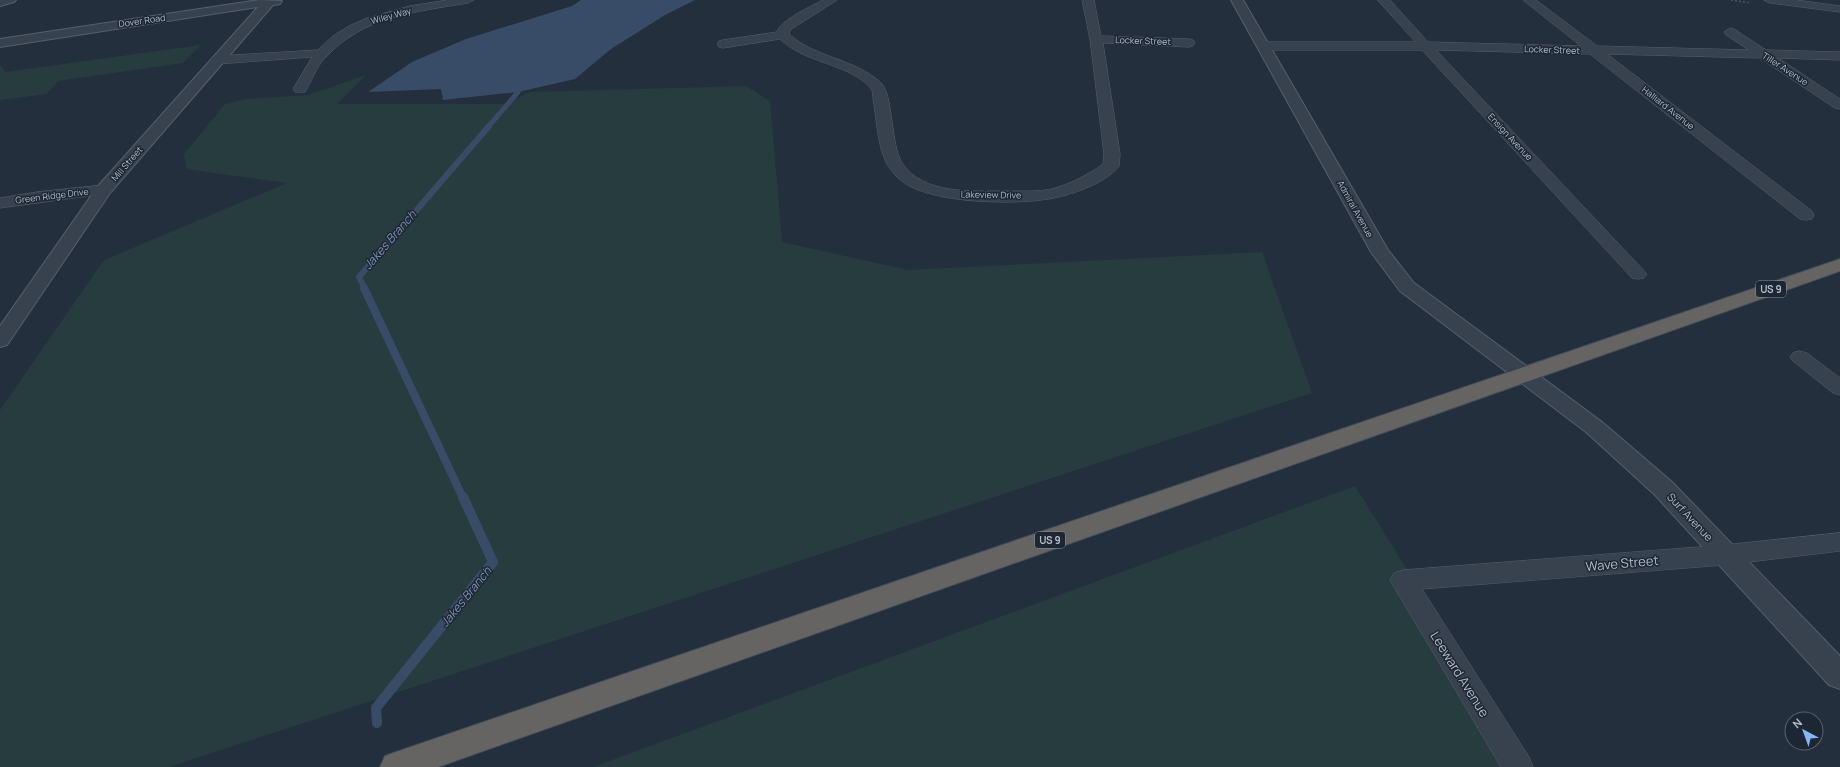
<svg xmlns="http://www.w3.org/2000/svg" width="1840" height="767" font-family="Manrope,sans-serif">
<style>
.green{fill:#263c3f}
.water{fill:#394c67}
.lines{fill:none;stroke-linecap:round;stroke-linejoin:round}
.stream-far3{stroke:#394c67;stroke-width:5}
.stream-far2{stroke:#394c67;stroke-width:6}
.stream-far1{stroke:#394c67;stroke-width:8}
.stream{stroke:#394c67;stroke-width:10}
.minor-casing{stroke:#565f6c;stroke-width:1}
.tertiary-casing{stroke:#565f6c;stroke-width:2}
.trunk-casing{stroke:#434c59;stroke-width:2}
.path{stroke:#44595c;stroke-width:1.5;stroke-dasharray:2 2;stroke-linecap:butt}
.minor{fill:#38414e;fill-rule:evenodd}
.tertiary{fill:#38414e;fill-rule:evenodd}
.trunk{fill:#656462;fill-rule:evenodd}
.labels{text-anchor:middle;stroke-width:3;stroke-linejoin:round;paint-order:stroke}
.far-street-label{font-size:9px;fill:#b4bcc9;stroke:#1d2633}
.shield{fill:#1d2633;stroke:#878f9c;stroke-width:1}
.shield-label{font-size:10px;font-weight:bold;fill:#b4bcc9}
.street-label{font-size:11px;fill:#b4bcc9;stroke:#1d2633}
.water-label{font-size:12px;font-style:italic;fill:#7c92b1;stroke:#1d2633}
.near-street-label{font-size:13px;fill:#b4bcc9;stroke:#1d2633}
</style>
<rect width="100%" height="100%" fill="#242f3e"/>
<g class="green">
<polygon points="201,45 183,63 58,81 47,94 0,100 0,64 5,72"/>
<polygon points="366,75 337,104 506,104 530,92 746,86 770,101 782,242 908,270 1262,252 1312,393 169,767 0,767 0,410 104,260 287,183 186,169 184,154 225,104 246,99 308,95"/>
<polygon points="1355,486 1530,767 593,767"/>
</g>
<polygon class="water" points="581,0 695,0 665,15 611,49 575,79 518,92 443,100 441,89 368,92 412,62 466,39 572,6"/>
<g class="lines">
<polyline class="stream-far3" points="488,127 518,92"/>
<polyline class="stream-far2" points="365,289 359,277 489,126"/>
<polyline class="stream-far1" points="364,288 463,498"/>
<polyline class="stream" points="377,723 376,708 493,562 463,497"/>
<g class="minor-casing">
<g id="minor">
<path d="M448,0H474L468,3C415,12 363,16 325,58C316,67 312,81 305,92H295L293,89L312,57L217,64L212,63L211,60L212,57L217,56L318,50L333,36L349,26L367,18L410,6Z"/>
<path d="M823,0H837L790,30L789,34C816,59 856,58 882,84C893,96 891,146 902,163C923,195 973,191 1006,191C1021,191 1037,192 1052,189C1070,184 1088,175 1103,164L1104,154L1090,39L1082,0H1094L1101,36L1189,39L1193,40L1195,43L1193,46L1189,47L1103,43L1120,154L1119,166C1107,183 1069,196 1048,199C1014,205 924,204 898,178C894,174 890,169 887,164C878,147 877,124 874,105C873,100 873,94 872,90C870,87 866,83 863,81C838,62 804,62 780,39L723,48L719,47L717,44L719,41L723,40L777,32C780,20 812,6 823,0Z"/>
<polygon points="1378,0 1390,0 1428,42 1581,46 1523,0 1536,0 1597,46 1749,50 1726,35 1724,32 1730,28 1734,29 1766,50 1840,52 1840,60 1778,58 1840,99 1840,109 1835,108 1760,58 1607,54 1812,211 1814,215 1812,219 1806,220 1800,219 1590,54 1436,50 1647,274 1644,278 1638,279 1632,278 1422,50 1263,50 1259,49 1257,46 1259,43 1263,42 1415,42"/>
<polygon points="1764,0 1796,0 1840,6 1840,12 1770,3"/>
<polygon points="104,185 110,187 112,190 110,193 0,208 0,198 37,192"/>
<polygon points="1800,351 1807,353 1840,378 1840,395 1833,393 1793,361 1790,357 1793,353"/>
<polygon points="1840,533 1840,551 1724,565 1422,589 1529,757 1533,767 1501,767 1390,580 1394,573 1403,570 1724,545"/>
</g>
</g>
<g class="tertiary-casing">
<g id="tertiary">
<polygon points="0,0 16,0 14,2 0,6"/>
<polygon points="259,0 282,1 280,4 273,5 110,193 7,345 0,347 0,326 98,186 258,7 0,47 0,39"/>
<polygon points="1231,0 1243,0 1388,250 1414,283 1602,422 1672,482 1840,656 1840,689 1829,685 1654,494 1586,432 1400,291 1371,252"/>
</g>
</g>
<g class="trunk-casing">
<polygon id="trunk" points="1840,259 1840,271 438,767 380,767 385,756 396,752"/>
</g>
<polyline class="path" points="1731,0 1751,3"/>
<use href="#minor" class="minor"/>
<use href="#tertiary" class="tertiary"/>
<use href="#trunk" class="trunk"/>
</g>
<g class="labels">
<g class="far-street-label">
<text transform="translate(391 16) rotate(-15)" y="3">Wiley Way</text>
<text transform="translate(142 21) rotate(-8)" y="3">Dover Road</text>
<text transform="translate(1143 41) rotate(2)" y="3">Locker Street</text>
<text transform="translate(1552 50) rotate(2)" y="3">Locker Street</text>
<text transform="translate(1785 69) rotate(33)" y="3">Tiller Avenue</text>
<text transform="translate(1668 108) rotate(38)" y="3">Halliard Avenue</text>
<text transform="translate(1510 137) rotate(47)" y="3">Ensign Avenue</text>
<text transform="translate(127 164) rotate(-49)" y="3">Mill Street</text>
<text transform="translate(991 195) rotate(1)" y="3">Lakeview Drive</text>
<text transform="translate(52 196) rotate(-7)" y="3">Green Ridge Drive</text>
<text transform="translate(1355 209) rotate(61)" y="3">Admiral Avenue</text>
</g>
<g class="shield">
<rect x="1756" y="281" width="30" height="16" rx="3"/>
<rect x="1035" y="532" width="30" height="16" rx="3"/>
</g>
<g class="shield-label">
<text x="1771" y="293">US 9</text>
<text x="1050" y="544">US 9</text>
</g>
<g class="street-label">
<text transform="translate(1690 517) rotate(47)" y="4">Surf Avenue</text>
</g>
<g class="water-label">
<text transform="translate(390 240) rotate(-49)" y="4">Jakes Branch</text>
<text transform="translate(466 597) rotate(-51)" y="4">Jakes Branch</text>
</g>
<g class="near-street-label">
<text transform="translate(1622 563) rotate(-5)" y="5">Wave Street</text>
<text transform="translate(1460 674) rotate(58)" y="5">Leeward Avenue</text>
</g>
</g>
<g transform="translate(1804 731) rotate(319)"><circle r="19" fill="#1d2633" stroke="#59626f"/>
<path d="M0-3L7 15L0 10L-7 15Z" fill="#8ab4f8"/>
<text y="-6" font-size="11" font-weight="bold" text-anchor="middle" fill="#b4bcc9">N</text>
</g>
</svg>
